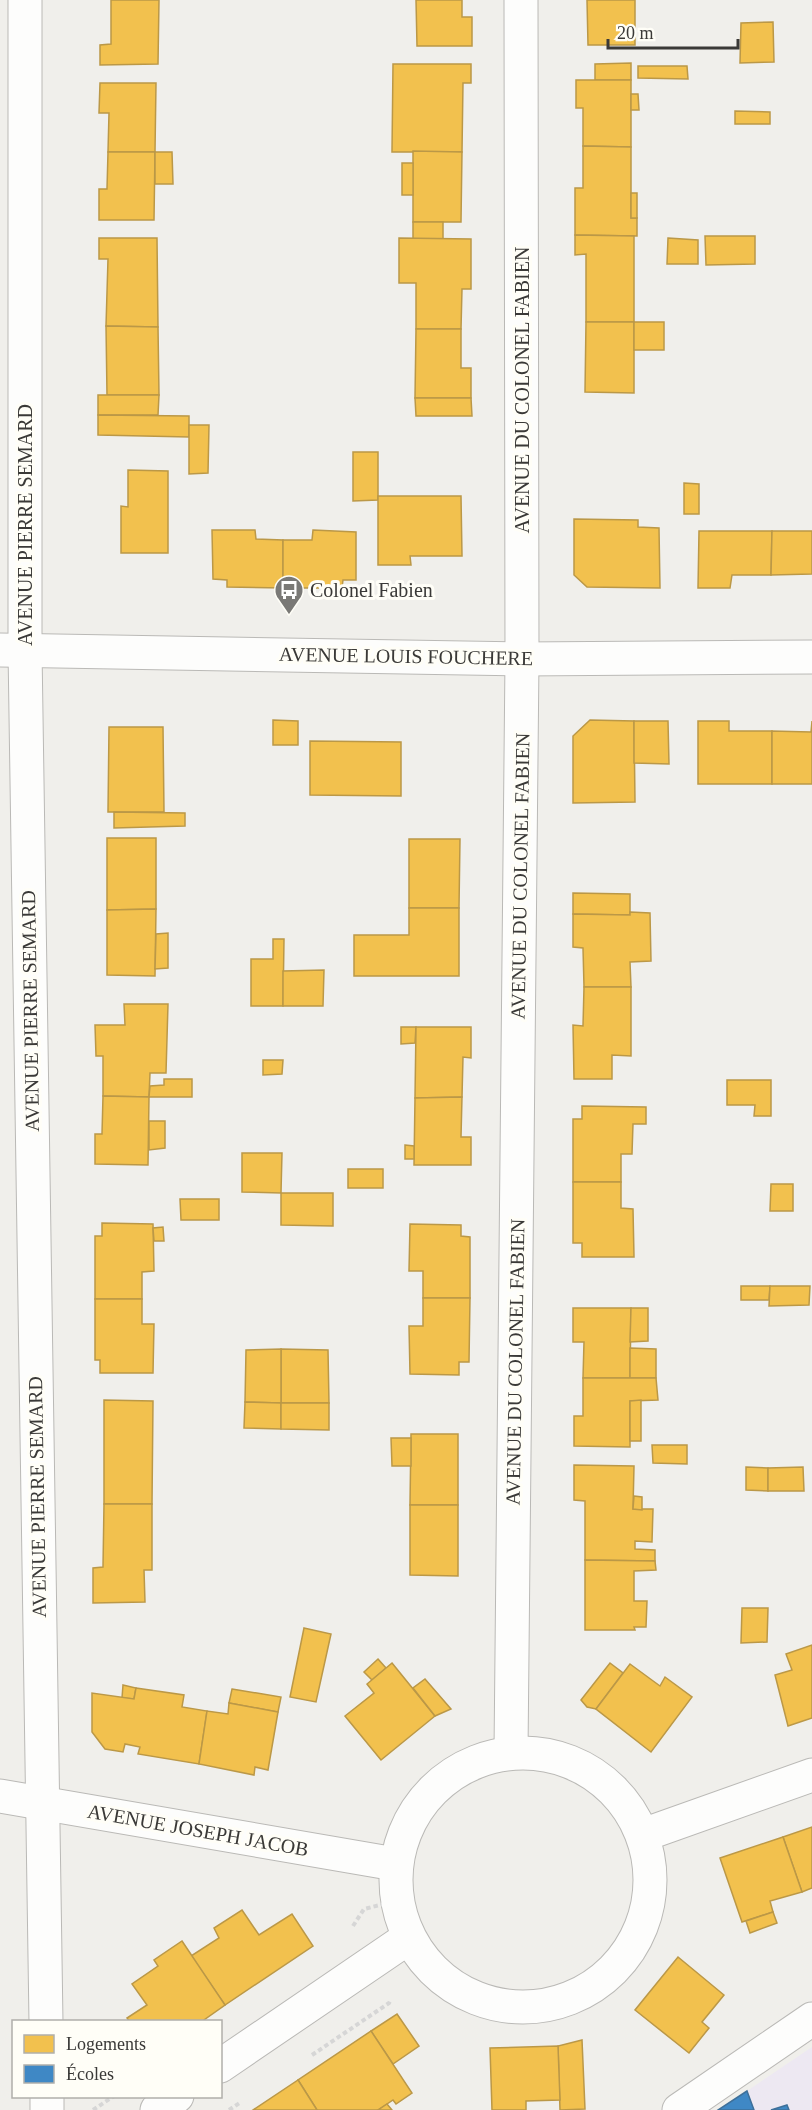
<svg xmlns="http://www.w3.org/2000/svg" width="812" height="2110" font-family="Georgia,serif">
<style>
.education{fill:#ede8f2}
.homes{fill:#f2c14e;stroke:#bb9847;stroke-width:1.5}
.schools{fill:#3f88c5;stroke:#3e709a;stroke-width:1.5}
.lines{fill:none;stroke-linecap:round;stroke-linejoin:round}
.minor-casing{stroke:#bab9b6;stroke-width:35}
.tertiary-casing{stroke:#bab9b6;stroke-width:35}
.path{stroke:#d6d6d6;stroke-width:4;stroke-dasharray:4.5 3;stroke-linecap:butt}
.minor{stroke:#fdfdfc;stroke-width:33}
.tertiary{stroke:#fdfdfc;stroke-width:33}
.labels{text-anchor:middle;stroke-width:6;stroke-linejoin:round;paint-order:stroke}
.street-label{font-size:20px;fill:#3a3937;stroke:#fffef7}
.poi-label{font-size:20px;fill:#3a3937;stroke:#fffef7;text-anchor:start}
</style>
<rect width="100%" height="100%" fill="#f0efeb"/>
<polygon class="education" points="812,2047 812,2110 718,2110 747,2091"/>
<g class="homes">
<polygon points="111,0 159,0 158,64 100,65 100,45 111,44"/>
<polygon points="416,0 462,0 462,17 472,17 472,46 417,46"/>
<polygon points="587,0 635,0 635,45 588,45"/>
<polygon points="773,22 774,62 740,63 741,23"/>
<polygon points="631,63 631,80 595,80 595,64"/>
<polygon points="393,64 471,64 471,83 463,83 462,152 392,152"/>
<polygon points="638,66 687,66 688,79 638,78"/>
<polygon points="576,80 631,80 631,147 583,146 583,108 576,108"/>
<polygon points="100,83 156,83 155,152 108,152 109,113 99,113"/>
<polygon points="631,94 638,94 639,110 631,110"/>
<polygon points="735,111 770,112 770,124 735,124"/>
<polygon points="583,146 631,147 631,218 637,218 637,236 575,235 575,188 583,188"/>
<polygon points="413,151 462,152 461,222 413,222"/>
<polygon points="108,152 155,152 154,220 99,220 99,189 107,189"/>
<polygon points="155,152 172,152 173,184 155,184"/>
<rect x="402" y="163" width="11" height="32"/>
<rect x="631" y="193" width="6" height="25"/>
<rect x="413" y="222" width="30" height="17"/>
<polygon points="575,235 634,236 634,322 586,322 586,254 575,255"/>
<polygon points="705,236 755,236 755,264 706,265"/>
<polygon points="99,238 157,238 158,327 106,326 108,259 99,259"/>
<polygon points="399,238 471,239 471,289 462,289 461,329 416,329 416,283 399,283"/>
<polygon points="668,238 698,240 698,264 667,264"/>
<polygon points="586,322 634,322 634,393 585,392"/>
<rect x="634" y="322" width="30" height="28"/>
<polygon points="106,326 158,327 159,395 107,395"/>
<polygon points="416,329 461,329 461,368 471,368 471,398 415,398"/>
<polygon points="98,395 159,395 158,415 98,415"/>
<polygon points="415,398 471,398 472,416 416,416"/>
<polygon points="98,415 189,416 189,437 98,435"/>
<polygon points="189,425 209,425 208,473 189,474"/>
<polygon points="353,452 378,452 378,500 353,501"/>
<polygon points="128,470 168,471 168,553 121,553 121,506 128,507"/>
<polygon points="684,483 699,484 699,514 684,514"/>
<polygon points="378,496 461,496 462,556 410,556 411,565 378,565"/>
<polygon points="574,519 638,520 638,527 659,528 660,588 587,587 574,575"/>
<polygon points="212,530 255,530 256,539 283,540 283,588 227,587 227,580 213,579"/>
<polygon points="313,530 356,532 356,580 343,580 342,588 283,588 283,540 312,540"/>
<polygon points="699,531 772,531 771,575 732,575 730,588 698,588"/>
<polygon points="772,531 812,531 812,574 771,575"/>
<polygon points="273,720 298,721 298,745 273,745"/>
<polygon points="590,720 634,721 635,802 573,803 573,736"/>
<polygon points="634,721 668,721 669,764 634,763"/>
<polygon points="698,721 729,721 729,731 772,731 772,784 698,784"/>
<polygon points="812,721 812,784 772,784 772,731 811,732"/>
<polygon points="109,727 163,727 164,812 108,812"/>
<polygon points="310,741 401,742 401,796 310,795"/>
<polygon points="114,812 185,813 185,826 114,828"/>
<polygon points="107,838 156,838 156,909 107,910"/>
<polygon points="409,839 460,839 459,908 409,908"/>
<polygon points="573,893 630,894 630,915 573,914"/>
<polygon points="409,908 459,908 459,976 354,976 354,935 409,935"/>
<polygon points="156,909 155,976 107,975 107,910"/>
<polygon points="630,912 650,913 651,961 630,962 631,987 584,987 583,948 573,947 573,914 630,915"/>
<polygon points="168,933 168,968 155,969 156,934"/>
<polygon points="273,939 284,939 283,1006 251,1006 251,959 273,959"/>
<polygon points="324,970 323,1006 283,1006 283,971"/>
<polygon points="584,987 631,987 631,1056 612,1055 612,1079 574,1079 573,1025 583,1026"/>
<polygon points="124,1004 168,1004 166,1073 150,1073 149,1097 103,1096 103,1056 96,1056 95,1025 125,1025"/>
<polygon points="401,1027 416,1027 415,1043 401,1044"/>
<polygon points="416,1027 471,1027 471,1058 463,1057 462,1097 415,1098"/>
<polygon points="263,1060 283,1060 282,1074 263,1075"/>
<polygon points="164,1079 192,1079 192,1097 149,1097 150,1086 164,1085"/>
<polygon points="727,1080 771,1080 771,1116 754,1116 755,1105 727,1105"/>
<polygon points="103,1096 149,1097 148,1165 95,1164 95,1134 102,1134"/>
<polygon points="462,1097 461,1137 471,1137 471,1165 414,1165 415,1098"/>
<polygon points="582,1106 646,1107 646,1124 633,1124 632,1154 621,1154 621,1182 573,1182 573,1119 582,1119"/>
<polygon points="149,1121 165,1121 165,1148 149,1150"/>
<polygon points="405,1145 414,1146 414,1159 405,1159"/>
<polygon points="242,1153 282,1153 281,1193 242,1192"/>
<rect x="348" y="1169" width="35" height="19"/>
<polygon points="573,1182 621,1182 621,1208 633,1209 634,1257 582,1257 582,1243 573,1243"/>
<polygon points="771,1184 793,1184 793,1211 770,1211"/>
<polygon points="281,1193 333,1193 333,1226 281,1225"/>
<polygon points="180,1199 219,1199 219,1220 181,1220"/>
<polygon points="102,1223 153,1224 154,1271 142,1272 142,1299 95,1299 95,1236 102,1236"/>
<polygon points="410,1224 461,1225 461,1236 470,1237 470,1298 423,1298 423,1271 409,1271"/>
<polygon points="163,1227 164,1241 154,1241 153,1228"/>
<polygon points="741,1286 770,1286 769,1300 741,1300"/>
<polygon points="770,1286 810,1286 809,1305 769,1306"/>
<polygon points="423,1298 470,1298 469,1362 459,1362 459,1375 410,1374 409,1326 423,1326"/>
<polygon points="95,1299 142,1299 142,1324 154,1324 153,1373 100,1373 100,1360 95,1360"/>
<polygon points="573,1308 631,1308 630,1378 583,1378 584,1342 573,1342"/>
<polygon points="631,1308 648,1308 648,1341 630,1342"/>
<polygon points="630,1348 656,1349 656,1378 630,1378"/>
<polygon points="281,1349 328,1350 329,1403 281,1403"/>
<polygon points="281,1349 281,1403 245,1402 246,1350"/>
<polygon points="583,1378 656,1378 658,1400 630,1401 630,1447 574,1446 574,1416 583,1416"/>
<polygon points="104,1400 153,1401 152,1504 104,1504"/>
<polygon points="641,1400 641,1441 630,1441 630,1401"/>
<polygon points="245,1402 281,1403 281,1429 244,1428"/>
<polygon points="281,1403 329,1403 329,1430 281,1429"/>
<polygon points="411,1434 458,1434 458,1505 410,1505"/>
<polygon points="391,1438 411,1438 411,1466 392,1466"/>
<polygon points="652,1445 687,1445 687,1464 653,1463"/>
<polygon points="574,1465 634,1466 633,1509 653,1509 652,1542 635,1541 635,1549 655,1550 655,1561 585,1560 585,1501 574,1500"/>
<polygon points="746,1467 768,1468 768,1491 746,1490"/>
<polygon points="803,1467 804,1491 768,1491 768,1468"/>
<polygon points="634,1496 642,1497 642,1510 633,1509"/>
<polygon points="104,1504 152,1504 152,1570 144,1570 145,1602 93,1603 93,1568 103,1567"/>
<polygon points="410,1505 458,1505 458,1576 410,1575"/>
<polygon points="585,1560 655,1561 656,1570 634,1571 634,1601 647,1601 646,1627 634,1627 635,1630 585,1630"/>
<polygon points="742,1608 768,1608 767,1642 741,1643"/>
<polygon points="304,1628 331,1634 316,1702 290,1697"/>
<polygon points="812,1645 812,1718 788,1726 775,1675 792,1670 786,1654"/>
<polygon points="378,1659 386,1668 372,1680 364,1672"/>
<polygon points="392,1663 435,1716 381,1760 345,1716 374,1693 367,1684"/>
<polygon points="610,1663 623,1673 596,1709 587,1707 581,1700"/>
<polygon points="630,1664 660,1686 665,1677 692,1697 651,1752 596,1709"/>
<polygon points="425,1679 451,1709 435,1716 413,1688"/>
<polygon points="123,1685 136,1688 134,1699 122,1698"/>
<polygon points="136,1688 184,1695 182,1707 207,1711 199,1764 138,1754 140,1747 125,1744 123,1752 105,1749 92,1732 92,1693 134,1699"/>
<polygon points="232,1689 281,1697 278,1712 229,1703"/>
<polygon points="229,1703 278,1712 268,1770 255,1767 254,1775 199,1764 207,1711 228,1714"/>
<polygon points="812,1827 812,1888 802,1892 783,1837"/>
<polygon points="783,1837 802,1892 770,1901 773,1912 742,1922 720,1858"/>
<polygon points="242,1910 259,1935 292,1914 313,1946 225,2005 191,1956 219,1938 214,1928"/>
<polygon points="773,1912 777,1923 750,1933 746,1921"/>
<polygon points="182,1941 225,2005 201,2022 130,2022 127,2018 147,2005 132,1984 158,1966 154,1960"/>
<polygon points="678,1957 724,1995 702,2022 709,2028 689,2053 635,2010"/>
<polygon points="397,2014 419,2046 393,2064 371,2031"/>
<polygon points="371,2031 412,2093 396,2104 393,2100 378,2110 317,2110 298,2080"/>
<polygon points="582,2040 585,2109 560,2110 558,2046"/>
<polygon points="558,2046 560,2100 526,2101 526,2110 492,2110 490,2048"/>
<polygon points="298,2080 317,2110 253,2110"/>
<polygon points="387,2104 392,2110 378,2110"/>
</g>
<g class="schools">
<polygon points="747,2091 754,2110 718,2110"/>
<polygon points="787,2105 789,2110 771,2110"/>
</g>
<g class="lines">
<g class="minor-casing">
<g id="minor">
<polyline points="25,0 25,650 46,2022"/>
<polyline points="0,650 522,659 812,657"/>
<polyline points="511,1752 522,659 521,0"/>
<polyline points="0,1796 395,1864"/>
<polyline points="47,2096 47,2110"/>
<polyline points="679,2110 812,2019"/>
</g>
</g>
<g class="tertiary-casing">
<g id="tertiary">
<circle cx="523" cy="1880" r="127"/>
<polyline points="643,1835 812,1775"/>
<polyline points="220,2066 408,1938"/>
<polyline points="157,2110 177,2096"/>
</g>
</g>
<g class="path">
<polyline points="353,1926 364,1909 384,1904"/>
<polyline points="312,2055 389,2003 391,1999"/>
<polyline points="93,2110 114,2096"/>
<polyline points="229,2110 241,2102"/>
</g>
<use href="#minor" class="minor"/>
<use href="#tertiary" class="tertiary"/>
</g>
<defs>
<g id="bus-pin" transform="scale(1.5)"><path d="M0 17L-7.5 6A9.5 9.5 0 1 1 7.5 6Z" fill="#7a7976" stroke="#fffef7"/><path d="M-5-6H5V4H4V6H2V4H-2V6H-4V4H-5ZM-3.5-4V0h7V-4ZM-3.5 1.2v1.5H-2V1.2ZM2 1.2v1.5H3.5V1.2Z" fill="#fff"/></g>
</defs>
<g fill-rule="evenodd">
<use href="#bus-pin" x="289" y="590"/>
</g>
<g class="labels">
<g class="street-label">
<text transform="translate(522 390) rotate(-90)" y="7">AVENUE DU COLONEL FABIEN</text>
<text transform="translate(25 525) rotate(-90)" y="7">AVENUE PIERRE SEMARD</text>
<text transform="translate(406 656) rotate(1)" y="7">AVENUE LOUIS FOUCHERE</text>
<text transform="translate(520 876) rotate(-89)" y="7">AVENUE DU COLONEL FABIEN</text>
<text transform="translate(30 1011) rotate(-91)" y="7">AVENUE PIERRE SEMARD</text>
<text transform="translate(515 1362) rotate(-89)" y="7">AVENUE DU COLONEL FABIEN</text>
<text transform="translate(37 1497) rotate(-91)" y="7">AVENUE PIERRE SEMARD</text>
<text transform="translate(198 1830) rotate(10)" y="7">AVENUE JOSEPH JACOB</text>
</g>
<g class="poi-label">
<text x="310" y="597">Colonel Fabien</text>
</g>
</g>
<rect x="12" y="2020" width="210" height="78" fill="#fffef7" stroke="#b0afaa" stroke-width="1.5"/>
<rect x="24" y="2035" width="30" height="18" fill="#f2c14e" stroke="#b0afaa" stroke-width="1.5"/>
<text x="66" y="2050" font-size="18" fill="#3a3937">Logements</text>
<rect x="24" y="2065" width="30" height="18" fill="#3f88c5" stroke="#b0afaa" stroke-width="1.5"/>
<text x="66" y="2080" font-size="18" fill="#3a3937">Écoles</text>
<path d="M608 39v9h130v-9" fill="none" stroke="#3a3937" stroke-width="3"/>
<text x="617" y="39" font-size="18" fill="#3a3937" stroke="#fffef7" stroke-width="4.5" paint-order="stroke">20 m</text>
</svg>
